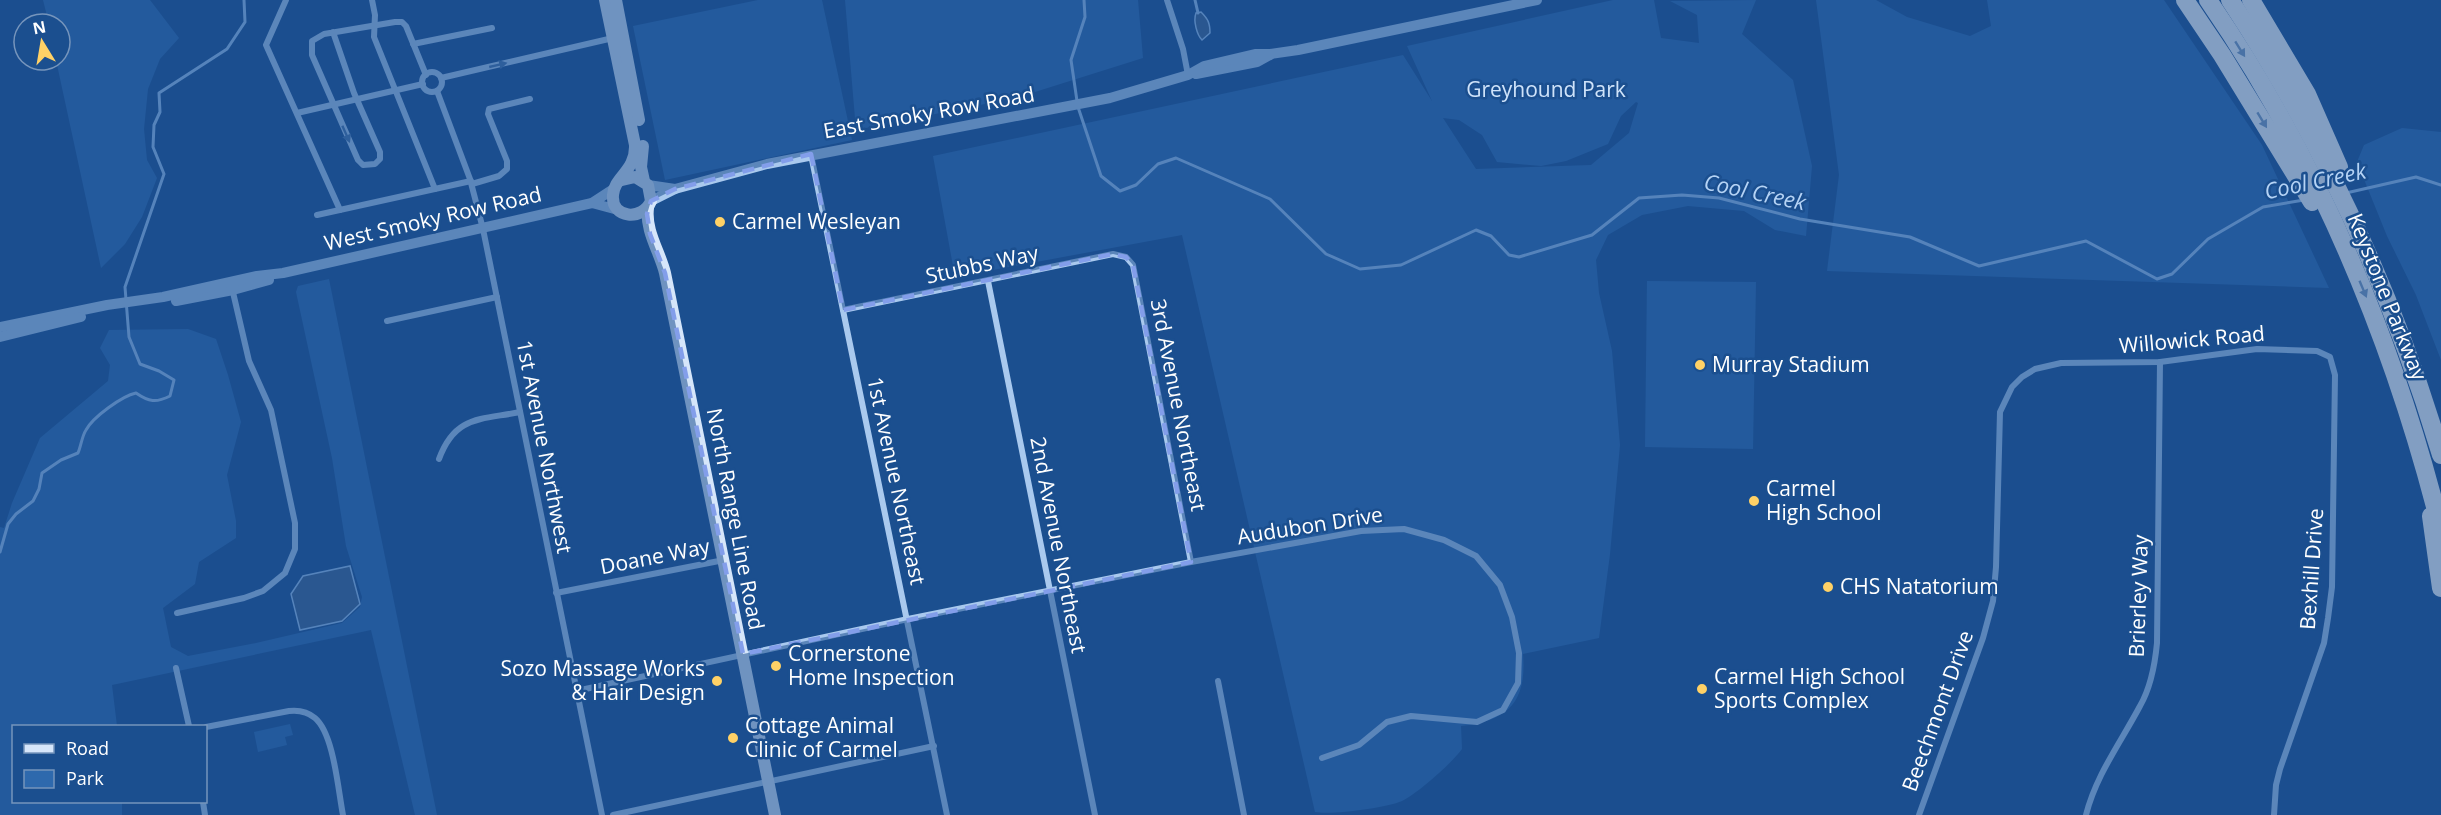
<svg xmlns="http://www.w3.org/2000/svg" width="2441" height="815" font-family="'Open Sans',sans-serif">
<style>
.green{fill:#2e69ad;fill-rule:evenodd}
.water{fill:#3c6290;stroke:#9cc4f0;stroke-width:1.5}
.lines{fill:none;stroke-linecap:round;stroke-linejoin:round}
.stream{stroke:#9cc4f0;stroke-width:3}
.minor{stroke:#a9c9ee;stroke-width:6}
.tertiary{stroke:#a9c9ee;stroke-width:10}
.secondary{stroke:#d6e6fa;stroke-width:12}
.motorway{stroke:#fff;stroke-width:18}
.oneway{fill:#829ec1}
.oneway2{fill:#4674ac}
.marked{fill:none;stroke:#839eea;stroke-width:4.5;stroke-dasharray:12 8;stroke-linejoin:round}
.poi-dot{fill:#ffd166;stroke:#1b4f8f;stroke-width:2}
.labels{text-anchor:middle;stroke-width:5;stroke-linejoin:round;paint-order:stroke}
.park-label{font-size:21px;fill:#cfe3fa;stroke:#1b4f8f}
.street-label{font-size:21px;fill:#fff;stroke:#1b4f8f}
.poi-label{font-size:21px;fill:#fff;stroke:#1b4f8f;text-anchor:start}
.water-label{font-size:22px;font-style:italic;fill:#b5d3f5;stroke:#1b4f8f}
</style>
<rect width="100%" height="100%" fill="#1b4f8f"/>
<g class="green">
<polygon points="43,0 150,0 179,38 160,59 148,89 144,129 147,160 157,178 142,217 125,244 101,268 56,60 60,60 60,24 49,24"/>
<polygon points="758,0 822,0 852,140 665,180 633,26"/>
<polygon points="845,0 1138,0 1143,58 1019,97 856,130"/>
<path d="M1613,0H1654L1661,38L1699,43L1697,15L1670,1L1756,0L1742,34L1793,80L1812,166L1806,236L1775,230L1744,211L1688,206L1642,215L1608,235L1596,260L1599,293L1612,351L1620,445L1610,554L1599,638L1523,654C1527,702 1508,721 1461,726L1462,749C1452,763 1418,793 1402,801C1386,808 1332,815 1315,812L1182,235L955,277L933,156L1403,55L1432,101L1407,46ZM1636,102L1638,103L1629,133L1591,165L1476,169L1443,118L1459,120L1482,135L1497,162L1541,166L1566,161L1608,144L1621,116Z"/>
<polygon points="1816,0 1876,0 1907,17 1970,36 1991,26 1987,0 2164,0 2262,145 2329,288 1827,271 1839,175"/>
<polygon points="2402,128 2441,132 2441,360 2416,295 2387,236 2357,162 2364,145"/>
<polygon points="329,279 437,815 415,815 371,630 112,685 117,726 14,726 14,802 122,802 122,815 0,815 0,527 4,528 12,503 40,438 108,381 110,365 100,348 109,330 188,329 216,339 228,375 241,422 227,475 236,521 236,538 199,562 195,584 163,608 171,647 188,656 256,643 342,623 360,607 362,597 346,546 332,458 296,292 298,286"/>
<polygon points="1647,281 1756,282 1753,449 1645,447"/>
<polygon points="290,724 293,735 285,737 287,745 258,752 254,732"/>
</g>
<g class="water">
<path d="M1201,12C1208,19 1210,23 1210,33L1202,40C1197,35 1193,21 1196,13Z"/>
<polygon points="350,566 360,604 342,621 300,630 291,594 303,576"/>
</g>
<g class="lines">
<g class="stream">
<polyline points="1195,0 1198,13"/>
<polyline points="1077,101 1071,60 1085,17 1084,0"/>
<polyline points="1078,107 1101,176 1120,191 1136,185 1158,164 1176,158 1270,199 1326,254 1360,269 1401,265 1476,230 1491,236 1509,255 1519,257 1592,235 1639,198 1682,195 1719,198 1800,219 1910,237 1979,266 2086,241 2157,279 2172,274 2208,239 2263,207 2304,200"/>
<polyline points="2346,193 2416,177 2441,185"/>
<path d="M0,552L8,524L16,514L33,501L39,489L42,473L61,460L78,453C81,446 82,436 86,430C93,417 122,396 136,393C149,402 156,403 170,396L174,380L159,371L140,364L129,337L125,287L164,174L153,147L154,125L160,112L159,93L227,49L245,22L244,0"/>
</g>
<g class="minor">
<polyline points="286,0 266,45 340,210"/>
<polyline points="372,0 375,15 374,37 435,189"/>
<polyline points="1167,0 1183,49 1188,75"/>
<polyline points="333,32 354,93 380,152 380,159 375,164 363,165 358,160 312,55 312,41 324,34 395,22 402,22 406,26 426,75"/>
<polyline points="413,44 492,28"/>
<circle cx="432" cy="82" r="10"/>
<polyline points="441,78 613,38"/>
<polyline points="437,91 470,179 483,229 602,815"/>
<polyline points="297,113 423,84"/>
<polyline points="811,155 947,815"/>
<polyline points="472,184 499,176 507,169 507,161 488,114 489,109 530,99"/>
<polyline points="317,215 471,181"/>
<polyline points="988,281 1095,815"/>
<polyline points="843,310 1113,254 1126,257 1133,265 1191,562"/>
<polyline points="387,321 497,297"/>
<path d="M439,459C455,415 481,420 520,412"/>
<polyline points="556,593 724,560"/>
<polyline points="177,613 244,598 263,591 285,573 295,549 295,523 271,410 249,361 232,288"/>
<polyline points="176,668 189,726"/>
<polyline points="1218,681 1244,815"/>
<polyline points="576,691 908,619 1191,562 1361,531 1404,529 1444,540 1476,556 1500,585 1512,617 1519,653 1518,683 1503,710 1477,722 1411,716 1387,722 1359,745 1322,758"/>
<path d="M206,727L289,711C298,710 308,712 315,718C334,734 338,790 343,815"/>
<polyline points="203,802 205,815"/>
<polyline points="613,815 934,746"/>
<polyline points="1919,815 1983,638 1993,601 1996,567 2000,412 2012,387 2022,377 2035,369 2061,363 2160,362 2257,349 2317,351 2330,357 2335,375 2332,587 2328,618 2324,643 2280,769 2276,785 2274,815"/>
<path d="M2086,815C2096,775 2121,742 2140,706C2151,687 2155,664 2157,643L2160,362"/>
</g>
<g class="tertiary">
<polyline points="1196,74 1257,62 1270,55"/>
<polyline points="648,185 675,189"/>
<polyline points="651,201 675,189 767,164 1110,98 1188,75 1204,66 1255,54 1270,54 1298,50 1537,0"/>
<polyline points="592,203 618,210"/>
<polyline points="176,301 233,290 269,280"/>
<polyline points="0,327 107,305 163,297 257,276 283,273 592,203 615,188"/>
<polyline points="0,337 81,317"/>
</g>
<g class="secondary">
<path d="M605,0L635,145C636,171 614,177 613,195C611,219 643,221 651,201L648,185L635,177L622,180"/>
<polyline points="616,0 639,120"/>
<polyline points="643,146 641,167 644,181"/>
<path d="M648,208C645,231 660,252 665,273L775,815"/>
</g>
<g class="motorway">
<polyline points="2185,0 2222,55 2312,202"/>
<path d="M2208,0C2318,160 2394,342 2441,530"/>
<path d="M2230,0C2323,141 2393,293 2441,455"/>
<polyline points="2251,0 2307,94 2339,167"/>
<polyline points="2431,516 2441,588"/>
</g>
</g>
<defs><path id="oneway-solid" d="M-6-.8H1V-3.2L6.5 0L1 3.2V.8H-6Z" transform="scale(1.5)"/></defs>
<g class="oneway">
<use href="#oneway-solid" transform="translate(2240 49) rotate(58)"/>
<use href="#oneway-solid" transform="translate(2262 120) rotate(59)"/>
<use href="#oneway-solid" transform="translate(2363 289) rotate(67)"/>
</g>
<g class="oneway2">
<use href="#oneway-solid" transform="translate(498 65) rotate(-13)"/>
<use href="#oneway-solid" transform="translate(346 134) rotate(66)"/>
</g>
<path d="M0 0H2441V815H0ZM811,154L843,310L1113,254L1126,257L1133,265L1191,562L743,654L665,273L650,234L647,214L651,201L675,189Z" fill="#1b4f8f" fill-opacity=".55" fill-rule="evenodd"/>
<path class="marked" d="M811,154L843,310L1113,254L1126,257L1133,265L1191,562L743,654L665,273L650,234L647,214L651,201L675,189Z"/>
<g class="poi-dot">
<circle cx="720" cy="222" r="6"/>
<circle cx="1700" cy="365" r="6"/>
<circle cx="1754" cy="501" r="6"/>
<circle cx="1828" cy="587" r="6"/>
<circle cx="776" cy="666" r="6"/>
<circle cx="717" cy="681" r="6"/>
<circle cx="1702" cy="689" r="6"/>
<circle cx="733" cy="738" r="6"/>
</g>
<g class="labels">
<g class="park-label">
<text x="1546" y="97">Greyhound Park</text>
</g>
<g class="street-label">
<text transform="translate(929 113) rotate(-10)" y="7">East Smoky Row Road</text>
<text transform="translate(433 219) rotate(-13)" y="7">West Smoky Row Road</text>
<text transform="translate(982 265) rotate(-12)" y="7">Stubbs Way</text>
<text transform="translate(2387 297) rotate(68)" y="7">Keystone Parkway</text>
<text transform="translate(2192 340) rotate(-5)" y="7">Willowick Road</text>
<text transform="translate(1178 405) rotate(79)" y="7">3rd Avenue Northeast</text>
<text transform="translate(544 447) rotate(79)" y="7">1st Avenue Northwest</text>
<text transform="translate(896 481) rotate(78)" y="7">1st Avenue Northeast</text>
<text transform="translate(735 519) rotate(79)" y="7">North Range Line Road</text>
<text transform="translate(1310 526) rotate(-9)" y="7">Audubon Drive</text>
<text transform="translate(1058 545) rotate(79)" y="7">2nd Avenue Northeast</text>
<text transform="translate(655 557) rotate(-11)" y="7">Doane Way</text>
<text transform="translate(2312 569) rotate(-86)" y="7">Bexhill Drive</text>
<text transform="translate(2139 596) rotate(-88)" y="7">Brierley Way</text>
<text transform="translate(1938 711) rotate(-70)" y="7">Beechmont Drive</text>
</g>
<g class="poi-label">
<text x="732" y="229">Carmel Wesleyan</text>
<text x="1712" y="372">Murray Stadium</text>
<text x="1766" y="496">Carmel<tspan x="1766" dy="24">High School</tspan></text>
<text x="1840" y="594">CHS Natatorium</text>
<text x="788" y="661">Cornerstone<tspan x="788" dy="24">Home Inspection</tspan></text>
<text x="705" y="676" text-anchor="end">Sozo Massage Works<tspan x="705" dy="24">&amp; Hair Design</tspan></text>
<text x="1714" y="684">Carmel High School<tspan x="1714" dy="24">Sports Complex</tspan></text>
<text x="745" y="733">Cottage Animal<tspan x="745" dy="24">Clinic of Carmel</tspan></text>
</g>
<g class="water-label">
<text transform="translate(2315 181) rotate(-12)" y="8">Cool Creek</text>
<text transform="translate(1755 192) rotate(12)" y="8">Cool Creek</text>
</g>
</g>
<rect x="12" y="725" width="195" height="78" fill="#1b4f8f" stroke="#7695bc" stroke-width="1.5"/>
<rect x="24" y="744" width="30" height="9" fill="#d6e6fa" stroke="#7695bc" stroke-width="1.5"/>
<text x="66" y="755" font-size="18" fill="#ffffff">Road</text>
<rect x="24" y="770" width="30" height="18" fill="#2e69ad" stroke="#7695bc" stroke-width="1.5"/>
<text x="66" y="785" font-size="18" fill="#ffffff">Park</text>
<g transform="translate(42 42) rotate(349)"><circle r="28" fill="#1b4f8f" stroke="#7695bc" stroke-width="1.5"/>
<path d="M0-4.5L10 22L0 15L-10 22Z" fill="#ffd166"/>
<text y="-9" font-size="16" font-weight="bold" text-anchor="middle" fill="#ffffff">N</text>
</g>
</svg>
